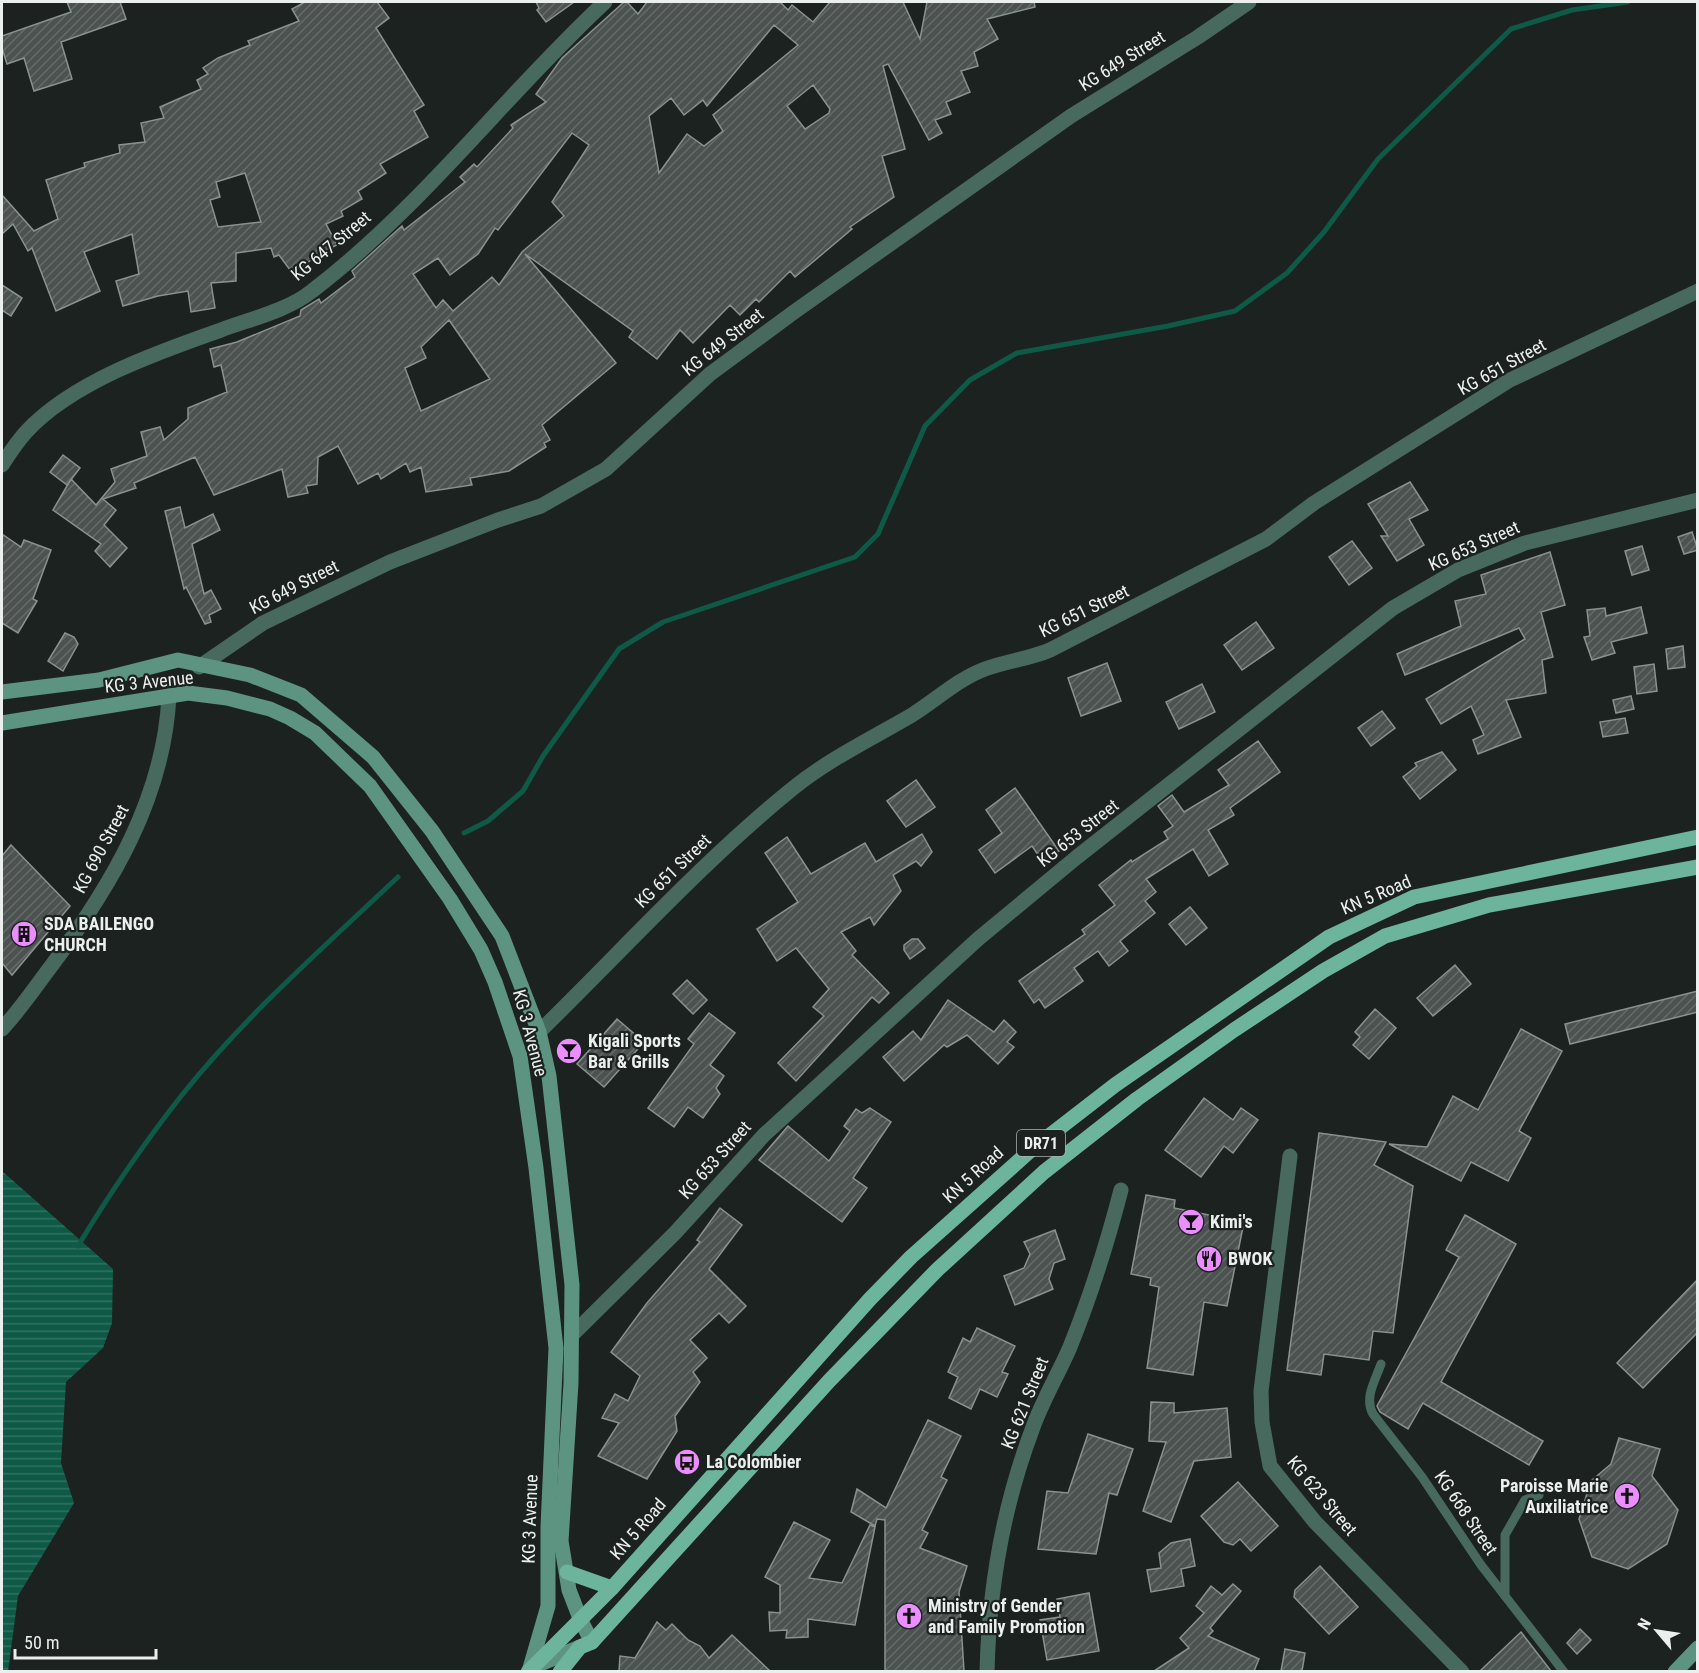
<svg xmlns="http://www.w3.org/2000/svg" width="1699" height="1673" font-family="'Roboto Condensed',sans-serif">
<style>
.water{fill:url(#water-rules)}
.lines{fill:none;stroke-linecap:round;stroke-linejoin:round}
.stream{stroke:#0e5a47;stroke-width:5}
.building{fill:url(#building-hatch);stroke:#8a928f;stroke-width:1.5;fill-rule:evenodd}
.service{stroke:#486a5e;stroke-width:9}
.minor{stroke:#486a5e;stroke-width:15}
.secondary{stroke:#5d9481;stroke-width:15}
.primary{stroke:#6cb59c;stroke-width:15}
.labels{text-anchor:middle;stroke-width:4.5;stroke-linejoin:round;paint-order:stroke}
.shield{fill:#1c2220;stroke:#adb2b0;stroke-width:1.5}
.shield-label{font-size:16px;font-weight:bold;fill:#ebefee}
.street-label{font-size:18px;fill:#ebefee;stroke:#1c2220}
.poi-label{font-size:18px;font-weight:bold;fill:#ebefee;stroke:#1c2220;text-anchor:start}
</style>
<defs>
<pattern id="water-rules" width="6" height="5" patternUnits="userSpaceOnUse" patternTransform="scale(1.5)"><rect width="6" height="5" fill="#0e5a47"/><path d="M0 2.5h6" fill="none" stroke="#317262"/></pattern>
<pattern id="building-hatch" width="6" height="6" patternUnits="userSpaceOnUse" patternTransform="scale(1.5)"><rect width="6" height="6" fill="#4b524f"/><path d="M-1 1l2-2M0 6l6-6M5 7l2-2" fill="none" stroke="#656b69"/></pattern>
</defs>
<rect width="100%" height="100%" fill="#1c2220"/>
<polygon class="water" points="2,1171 113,1269 112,1323 103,1348 66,1382 61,1463 74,1503 18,1596 8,1672 2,1671"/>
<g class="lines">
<g class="stream">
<polyline points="464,833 488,821 523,791 543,756 619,649 663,622 855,557 878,534 925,426 970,380 1017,353 1168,326 1235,311 1287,273 1324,232 1378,159 1511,29 1572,10 1628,2"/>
<path d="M78,1246C110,1193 144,1143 182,1095C246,1015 324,947 398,877"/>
</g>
</g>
<g class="building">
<polygon points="67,2 120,2 126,19 61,42 72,79 34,91 24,58 7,64 2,48 2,36 71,12"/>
<path d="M305,2H377L389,18L376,28L424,105L414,111L428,137L380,164L386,173L358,191L362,199L341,211L343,216L326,224L337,245L320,253L293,274L279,255L274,257L271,248L236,253V281L211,283L215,308L191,312L188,291L158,296L123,306L116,281L139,274L132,234L84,252L100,291L56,311L32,248L28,251L13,224L2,234V195L34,231L58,219L46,180L85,167L84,163L120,153L119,145L145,142L141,123L164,118L160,107L201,89L197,80L208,74L203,68L218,58L250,45L248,41L299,21L292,9ZM245,173L261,222L218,227L210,200L220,197L216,182Z"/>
<polygon points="536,2 574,2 546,22 537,10 539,8"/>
<path d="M624,2H627L638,14L647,2H780L788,10L792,5L813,22L830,2H903L920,39L927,2H1034L1035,7L987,19L998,39L974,52L978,66L961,71L970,92L946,102L951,114L935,120L942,133L929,140L888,64L883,66L905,149L882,156L894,197L850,227L852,229L795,277L790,271L759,302L756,299L740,315L730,305L693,343L680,330L657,359L629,337L633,331L525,254L616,363L542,425L550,440L544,443L546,447L509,471L470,478L472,485L426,492L421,467L410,472L406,463L381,479L378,473L358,484L338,446L318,457L317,484L306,486L308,493L288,497L282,469L214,495L195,457L134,483L136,488L103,499L116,510L104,525L127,548L110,567L95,551L101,544L53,510L71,479L96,505L115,482L111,469L147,456L141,432L160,427L164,440L188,419V408L227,392L221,365L214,367L210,349L237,342L300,316L301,310L319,299L321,303L355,277L352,271L402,226L404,230L465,182L460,177L474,164L477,167L513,128L511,125L546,102L536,94L562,58ZM774,25L798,45L713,115L723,131L704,146L687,134L659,173L649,116L671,98L684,115L703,100L707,106ZM813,85L830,109L829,113L805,129L787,106ZM572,133L589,145L552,202L564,216L522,252L499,285L492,277L453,311L443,300L436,308L413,274L438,258L450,275L478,254L495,228L498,230ZM449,320L490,379L421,411L405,368L426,358L421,347Z"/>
<polygon points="2,285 22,298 11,316 2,310"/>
<polygon points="63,455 80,468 67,485 50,472"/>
<polygon points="1410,482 1428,510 1409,519 1424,545 1397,561 1381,536 1388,536 1368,504"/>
<polygon points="180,507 185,528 213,514 220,530 192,544 204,594 211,590 221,609 209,615 211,622 205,624 186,587 184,589 165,511"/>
<polygon points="1692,532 1698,550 1684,554 1678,537"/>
<polygon points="2,534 21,547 24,540 51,550 33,599 37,601 18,633 2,623"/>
<polygon points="1352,541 1372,568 1349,585 1329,557"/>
<polygon points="1642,546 1649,570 1632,575 1625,551"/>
<polygon points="1550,552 1565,605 1541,612 1553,657 1542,660 1546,693 1506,700 1521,737 1478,754 1473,740 1484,735 1471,706 1441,724 1426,699 1525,639 1519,628 1405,675 1397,654 1461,626 1455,601 1486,594 1481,575"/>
<polygon points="1641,607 1647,633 1611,642 1615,653 1592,660 1584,637 1590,636 1587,610 1605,608 1606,616"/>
<polygon points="1256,622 1274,648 1242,670 1224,645"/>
<polygon points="65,633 74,637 78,644 63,671 48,661"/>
<polygon points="1683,646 1685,667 1668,669 1666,649"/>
<polygon points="1107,663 1121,701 1081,716 1068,678"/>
<polygon points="1654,664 1657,691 1637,694 1634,667"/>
<polygon points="1202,684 1215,712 1179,729 1166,702"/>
<polygon points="1631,696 1634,709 1616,713 1613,700"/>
<polygon points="1382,711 1395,728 1371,746 1358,728"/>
<polygon points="1625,718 1628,733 1603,737 1600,722"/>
<polygon points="1258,741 1280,772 1230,808 1234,815 1208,830 1228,864 1209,876 1193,849 1146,879 1156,892 1145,901 1155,913 1120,941 1128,951 1109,966 1098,951 1074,968 1083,981 1045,1008 1039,999 1034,1003 1019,981 1085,934 1082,930 1115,905 1099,885 1131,860 1132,862 1168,839 1164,832 1173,826 1158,806 1172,795 1184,812 1229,785 1218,770"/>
<polygon points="1442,752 1456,770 1420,799 1403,777 1417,766 1415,763"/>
<polygon points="916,780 935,807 906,827 887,801"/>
<polygon points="1015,788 1059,851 1043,862 1032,846 995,873 979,850 1002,833 986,810"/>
<polygon points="922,834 932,852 921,866 916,861 893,875 901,891 874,925 870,917 841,932 856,951 852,955 889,993 879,1003 872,997 796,1081 778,1063 824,1016 813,1007 829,989 796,948 777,961 757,929 798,902 765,853 787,837 811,874 865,843 876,862"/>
<polygon points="11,845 70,906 12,975 2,963 2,856"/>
<polygon points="1190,907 1207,928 1186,945 1169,924"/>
<polygon points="912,939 918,939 925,948 910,959 904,950 904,945"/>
<polygon points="1455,965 1471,984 1433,1016 1417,998"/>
<polygon points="687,980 707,1000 693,1014 673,994"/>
<polygon points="1698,991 1698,1012 1570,1044 1565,1024"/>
<polygon points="948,1000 994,1032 1004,1020 1016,1032 1007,1042 1014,1047 998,1064 967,1035 947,1047 944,1045 904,1081 883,1057 913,1031 921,1040"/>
<polygon points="1375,1009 1396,1028 1369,1059 1353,1045 1360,1037 1355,1032"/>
<polygon points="709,1013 735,1033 710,1065 724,1076 716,1088 720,1094 703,1118 688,1107 674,1127 648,1108 694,1044 688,1039"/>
<polygon points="617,1019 644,1042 604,1087 577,1064"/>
<polygon points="1521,1029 1562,1051 1519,1131 1531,1138 1508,1181 1471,1162 1461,1181 1389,1144 1427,1147 1453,1096 1478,1110"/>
<polygon points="1204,1098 1233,1120 1241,1108 1258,1120 1233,1153 1224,1146 1201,1177 1165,1150"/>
<polygon points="870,1108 891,1122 853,1178 867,1188 842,1222 759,1160 788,1126 829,1161 850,1131 844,1126 856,1109 862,1113"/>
<polygon points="1319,1133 1386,1142 1374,1165 1413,1186 1393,1333 1373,1331 1369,1360 1324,1354 1321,1375 1287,1370"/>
<polygon points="1146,1195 1175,1200 1174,1208 1244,1222 1227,1306 1204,1302 1193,1375 1147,1368 1159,1287 1150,1285 1151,1278 1131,1274"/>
<polygon points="720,1208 742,1225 709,1269 746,1306 729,1323 719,1313 690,1340 707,1358 693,1372 700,1382 675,1416 677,1431 647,1479 598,1456 619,1423 602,1418 615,1394 628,1401 640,1376 611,1352 647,1303 700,1242 697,1240"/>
<polygon points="1465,1215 1516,1244 1441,1382 1543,1441 1529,1465 1423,1403 1408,1429 1380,1412 1377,1406 1459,1257 1446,1250"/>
<polygon points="1055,1230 1065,1259 1054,1263 1049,1279 1053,1289 1015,1305 1004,1276 1024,1268 1030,1254 1024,1242"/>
<polygon points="1698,1279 1698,1332 1643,1388 1617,1363"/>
<polygon points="977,1328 1015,1346 1002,1372 1008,1374 997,1397 980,1389 971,1409 949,1398 958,1377 948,1372 963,1338 970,1342"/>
<polygon points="1151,1402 1174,1403 1174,1413 1227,1408 1231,1457 1194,1461 1171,1522 1143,1511 1166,1442 1149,1441"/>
<polygon points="928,1420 961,1436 941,1477 947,1480 922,1530 928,1533 920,1548 967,1566 959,1592 964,1671 885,1671 885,1520 877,1519 875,1526 851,1512 857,1489 886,1508"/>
<polygon points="1088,1434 1133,1449 1117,1495 1109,1493 1096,1554 1038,1549 1047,1491 1068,1493"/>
<polygon points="1619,1438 1660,1449 1652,1476 1678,1510 1667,1544 1628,1569 1592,1557 1579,1519 1591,1481 1611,1464"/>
<polygon points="1238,1482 1278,1526 1251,1551 1240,1539 1233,1545 1224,1542 1201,1516"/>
<polygon points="794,1522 830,1540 809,1578 842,1583 870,1525 875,1527 855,1625 808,1619 808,1637 786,1638 787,1630 770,1631 769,1612 780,1613 780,1585 765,1577"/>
<polygon points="1190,1539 1195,1566 1181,1569 1184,1586 1151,1592 1147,1570 1161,1568 1159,1553 1171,1543"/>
<polygon points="1320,1566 1358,1607 1329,1634 1294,1597 1295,1590"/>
<polygon points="1233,1584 1241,1591 1210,1628 1213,1631 1208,1636 1259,1659 1254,1671 1154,1671 1189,1648 1180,1638 1204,1613 1196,1606 1211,1586 1222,1595"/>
<polygon points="1089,1593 1099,1651 1047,1660 1040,1620 1060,1617 1057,1599"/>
<polygon points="657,1622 666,1630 672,1624 688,1640 700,1646 709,1658 732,1635 770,1671 619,1671 620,1656 635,1658"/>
<polygon points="1580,1629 1591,1640 1577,1654 1567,1643"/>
<polygon points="1521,1632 1551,1671 1480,1671"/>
<polygon points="1285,1649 1305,1653 1302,1671 1281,1671"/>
</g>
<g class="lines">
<g class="service">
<path d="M1381,1364C1375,1381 1364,1398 1373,1414L1422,1477L1481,1565L1564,1672"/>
<polyline points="1505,1596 1505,1535 1525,1500 1539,1495"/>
</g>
<g class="minor">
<path d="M2,465C9,454 17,442 26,432C72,382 158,352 221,330C250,319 287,311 312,291C422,207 505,95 605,2"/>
<polyline points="199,667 263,623 390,562 498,520 541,506 606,469 710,374 794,312 1071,116 1198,37 1249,2"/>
<path d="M2,1029C20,1010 36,986 52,965C112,885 164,797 169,696"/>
<path d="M539,1032C623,950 701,863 792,789C829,759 871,739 912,715C936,700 958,679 985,669C1006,661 1029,659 1050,650L1266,539L1314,503L1510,380L1698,291"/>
<polyline points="1290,1156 1261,1391 1262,1422 1270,1466 1315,1522 1462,1672"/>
<polyline points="572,1335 675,1233 764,1135 978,939 1077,857 1393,608 1458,570 1525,543 1698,500"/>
<path d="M987,1672C989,1589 1003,1507 1032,1430C1042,1401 1058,1375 1070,1347C1091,1295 1107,1244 1121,1190"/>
</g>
<g class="secondary">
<polyline points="2,692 99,680 178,660 250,675 301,695 373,757 432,831 502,936 539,1032 549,1076 572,1285 571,1383 561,1541 569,1590 581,1621 592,1642"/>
<polyline points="2,723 188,693 227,698 270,709 290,718 315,733 370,786 450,899 481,950 495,982 520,1056 536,1168 556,1348 548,1527 548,1606 530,1668"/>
<polyline points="533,1667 580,1647"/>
<polyline points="1675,1672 1698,1648"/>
</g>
<g class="primary">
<polyline points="567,1572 612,1588"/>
<polyline points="528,1672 612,1588 870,1299 911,1257 1031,1150 1115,1085 1329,937 1414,897 1698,837"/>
<polyline points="560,1672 580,1647 592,1642 829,1381 937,1270 1044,1172 1137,1099 1234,1030 1323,971 1385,936 1489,905 1698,867"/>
</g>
</g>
<defs>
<g id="building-disc" transform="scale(1.35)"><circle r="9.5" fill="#ea8dfd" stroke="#1c2220"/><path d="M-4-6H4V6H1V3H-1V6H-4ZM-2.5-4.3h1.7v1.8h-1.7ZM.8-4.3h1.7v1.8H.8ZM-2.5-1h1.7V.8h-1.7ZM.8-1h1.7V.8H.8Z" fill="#111"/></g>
<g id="bar-disc" transform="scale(1.35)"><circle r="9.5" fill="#ea8dfd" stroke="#1c2220"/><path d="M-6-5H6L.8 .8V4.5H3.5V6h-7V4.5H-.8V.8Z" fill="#111"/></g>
<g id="restaurant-disc" transform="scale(1.35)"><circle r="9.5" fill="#ea8dfd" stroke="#1c2220"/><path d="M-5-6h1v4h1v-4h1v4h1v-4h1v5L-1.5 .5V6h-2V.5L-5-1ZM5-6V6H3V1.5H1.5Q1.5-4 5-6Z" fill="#111"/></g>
<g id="bus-disc" transform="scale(1.35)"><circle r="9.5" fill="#ea8dfd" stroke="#1c2220"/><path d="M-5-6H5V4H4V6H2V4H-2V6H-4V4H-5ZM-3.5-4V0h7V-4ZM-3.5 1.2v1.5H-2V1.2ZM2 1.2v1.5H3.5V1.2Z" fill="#111"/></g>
<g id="church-disc" transform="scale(1.35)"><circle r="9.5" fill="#ea8dfd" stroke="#1c2220"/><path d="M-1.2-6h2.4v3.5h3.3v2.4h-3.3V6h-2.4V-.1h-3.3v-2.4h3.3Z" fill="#111"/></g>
</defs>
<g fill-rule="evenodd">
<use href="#building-disc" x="24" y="934"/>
<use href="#bar-disc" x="569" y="1051"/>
<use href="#bar-disc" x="1191" y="1222"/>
<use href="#restaurant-disc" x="1209" y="1259"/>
<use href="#bus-disc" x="687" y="1462"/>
<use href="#church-disc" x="1627" y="1496"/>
<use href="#church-disc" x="909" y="1616"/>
</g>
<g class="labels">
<rect class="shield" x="1017" y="1130" width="48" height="26" rx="4.5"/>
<g class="shield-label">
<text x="1041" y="1149">DR71</text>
</g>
<g class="street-label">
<text transform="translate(1122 61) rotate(-32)" y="6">KG 649 Street</text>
<text transform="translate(331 246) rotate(-40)" y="6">KG 647 Street</text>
<text transform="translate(723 342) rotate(-38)" y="6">KG 649 Street</text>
<text transform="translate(1502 367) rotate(-29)" y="6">KG 651 Street</text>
<text transform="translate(1474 546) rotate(-24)" y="6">KG 653 Street</text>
<text transform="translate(294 587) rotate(-27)" y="6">KG 649 Street</text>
<text transform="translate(1084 611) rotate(-26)" y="6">KG 651 Street</text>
<text transform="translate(149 682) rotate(-6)" y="6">KG 3 Avenue</text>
<text transform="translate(1078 833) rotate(-38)" y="6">KG 653 Street</text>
<text transform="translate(101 849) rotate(-62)" y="6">KG 690 Street</text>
<text transform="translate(673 871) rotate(-44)" y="6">KG 651 Street</text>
<text transform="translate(1376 895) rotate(-23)" y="6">KN 5 Road</text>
<text transform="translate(530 1033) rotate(75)" y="6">KG 3 Avenue</text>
<text transform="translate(715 1160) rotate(-48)" y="6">KG 653 Street</text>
<text transform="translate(973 1175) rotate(-42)" y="6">KN 5 Road</text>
<text transform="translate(1025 1403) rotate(-68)" y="6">KG 621 Street</text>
<text transform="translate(1322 1496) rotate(50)" y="6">KG 623 Street</text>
<text transform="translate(1466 1513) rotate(56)" y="6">KG 668 Street</text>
<text transform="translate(530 1519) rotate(-88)" y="6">KG 3 Avenue</text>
<text transform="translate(638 1529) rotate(-49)" y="6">KN 5 Road</text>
</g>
<g class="poi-label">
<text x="44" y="930">SDA BAILENGO<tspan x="44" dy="21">CHURCH</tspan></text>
<text x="588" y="1047">Kigali Sports<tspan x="588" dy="21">Bar &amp; Grills</tspan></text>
<text x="1210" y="1228">Kimi's</text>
<text x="1228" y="1265">BWOK</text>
<text x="706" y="1468">La Colombier</text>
<text x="1608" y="1492" text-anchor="end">Paroisse Marie<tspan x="1608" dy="21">Auxiliatrice</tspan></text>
<text x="928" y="1612">Ministry of Gender<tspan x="928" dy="21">and Family Promotion</tspan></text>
</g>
</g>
<rect width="1699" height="1673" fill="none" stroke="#ebefee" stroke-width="6"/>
<g transform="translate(1657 1631) rotate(299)" stroke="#1c2220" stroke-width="4.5" paint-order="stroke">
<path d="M0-4.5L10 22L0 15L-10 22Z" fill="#ebefee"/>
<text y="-9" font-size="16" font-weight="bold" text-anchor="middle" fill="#ebefee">N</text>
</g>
<path d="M15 1649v9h141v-9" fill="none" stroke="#ebefee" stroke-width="3"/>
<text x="24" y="1649" font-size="18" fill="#ebefee" stroke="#1c2220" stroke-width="4.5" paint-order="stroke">50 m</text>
</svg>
